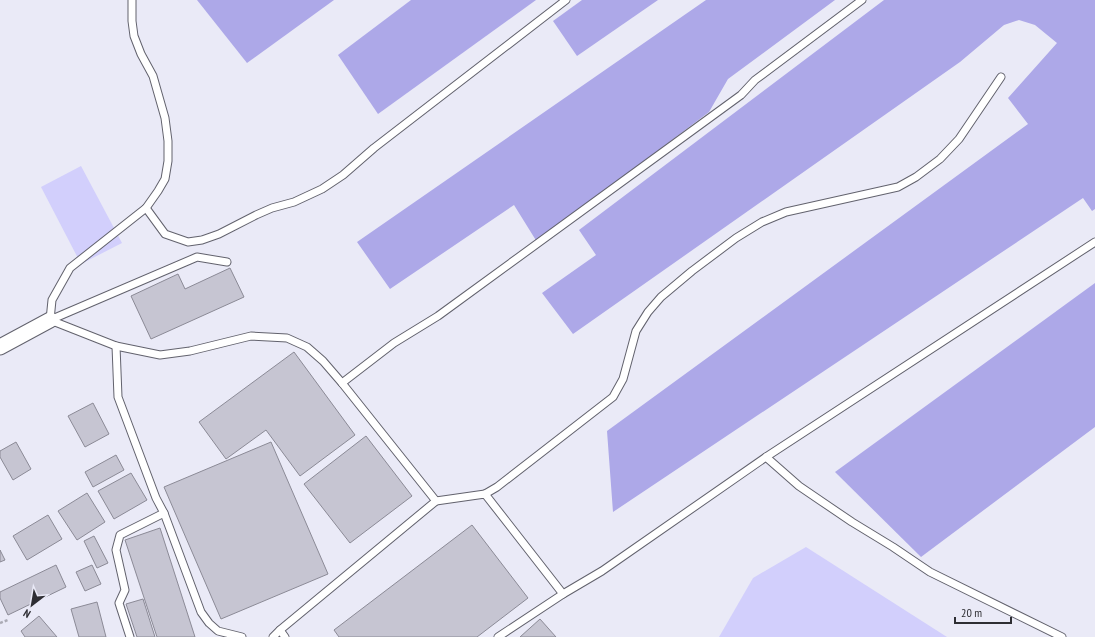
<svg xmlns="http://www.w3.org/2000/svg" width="1095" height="637" font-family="'PT Sans Narrow',sans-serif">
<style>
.green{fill:#d2cffc}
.water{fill:#ada8e8}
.building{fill:#c6c5d2;stroke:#8b8a96}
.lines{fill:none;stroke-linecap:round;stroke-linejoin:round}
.service-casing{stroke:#62626d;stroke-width:9}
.minor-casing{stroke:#62626d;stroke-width:17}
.path{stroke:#ababb5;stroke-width:2.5;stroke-dasharray:3 2;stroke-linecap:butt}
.service{stroke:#fff;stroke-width:7}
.minor{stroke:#fff;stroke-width:15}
</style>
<rect width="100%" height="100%" fill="#eaeaf7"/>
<g class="green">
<polygon points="81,166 122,243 81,264 41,187"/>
<polygon points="806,547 947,637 719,637 753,578"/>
</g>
<g class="water">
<polygon points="197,0 334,0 247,63"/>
<polygon points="411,0 536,0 378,114 338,55"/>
<polygon points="582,0 658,0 577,56 553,21"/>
<polygon points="706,0 835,0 728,79 709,112 537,242 514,205 390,289 357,242"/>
<polygon points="884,0 1095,0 1095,209 1092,211 1083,198 613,512 607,431 1028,124 1008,98 1057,43 1035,25 1019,20 1004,25 960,62 573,334 542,293 596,255 579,230"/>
<polygon points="1095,283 1095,427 921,557 835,472"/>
</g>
<g class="building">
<polygon points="230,268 244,297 151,339 131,296 178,274 185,289"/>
<polygon points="294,352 355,435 300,476 266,430 226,459 199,422"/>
<polygon points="93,403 109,434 85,447 68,416"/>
<polygon points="366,436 412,496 350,543 304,484"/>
<polygon points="16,442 31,469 13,480 0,457 0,451"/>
<polygon points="271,442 328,574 221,619 164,487"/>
<polygon points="116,455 124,470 93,487 85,472"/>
<polygon points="131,473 147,500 114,519 98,491"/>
<polygon points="87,493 105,522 77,540 58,511"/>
<polygon points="48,515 62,539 27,560 13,536"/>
<polygon points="472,525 528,598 477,637 339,637 334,630"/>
<polygon points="160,528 195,637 157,637 125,540"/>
<polygon points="94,536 108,563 97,568 84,541"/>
<polygon points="0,550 5,560 0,562"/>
<polygon points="56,565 66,587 8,615 0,598 0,592"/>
<polygon points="92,565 101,584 85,591 76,572"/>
<polygon points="143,599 155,637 137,637 126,604"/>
<polygon points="97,602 106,637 79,637 71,609"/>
<polygon points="39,616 57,637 25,637 21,631"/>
<polygon points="540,619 556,637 520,637"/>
</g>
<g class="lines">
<g class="service-casing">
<g id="service">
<polyline points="146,208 165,234 188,242 202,240 219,234 256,215 272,208 294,202 322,189 343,175 374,148 566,0"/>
<polyline points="50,320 116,346 160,355 190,351 251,336 287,338 307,347 323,361 342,383 436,501 485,494 563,594 602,571 766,457 1095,242"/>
<polyline points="50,320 52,300 70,268 146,208 158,191 165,179 168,161 168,141 165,118 153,76 141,54 134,36 132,21 132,0"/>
<polyline points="50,320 197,257 227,262"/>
<polyline points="116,346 118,397 156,498 164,513 201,612 209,623 218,631 242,637"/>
<polyline points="342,383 394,343 438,316 741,95 755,80 862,0"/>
<polyline points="766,457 799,486 821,501 852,522 893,547 930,572 1062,637"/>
<polyline points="485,494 497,487 613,397 623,379 636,331 648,312 661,297 692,271 736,238 762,222 786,212 898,187 916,177 940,159 959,139 1001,77"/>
<polyline points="280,630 285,637"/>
<polyline points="130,637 119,603 125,590 116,550 120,535 164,513"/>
<polyline points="273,637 280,630 436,501"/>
<polyline points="498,637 563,594"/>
</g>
</g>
<g class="minor-casing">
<polyline id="minor" points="0,347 50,320"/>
</g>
<polyline class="path" points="0,623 8,620"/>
<use href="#service" class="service"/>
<use href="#minor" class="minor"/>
</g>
<g transform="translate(32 605) rotate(211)" stroke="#eaeaf7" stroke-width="3" paint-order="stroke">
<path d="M0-3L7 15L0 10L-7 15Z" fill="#2e2e33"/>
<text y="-6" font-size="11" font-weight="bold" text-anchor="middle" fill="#2e2e33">N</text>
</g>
<path d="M955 617v6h56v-6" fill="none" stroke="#2e2e33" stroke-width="2"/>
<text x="961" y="617" font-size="12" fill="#2e2e33" stroke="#eaeaf7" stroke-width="3" paint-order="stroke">20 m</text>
</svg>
